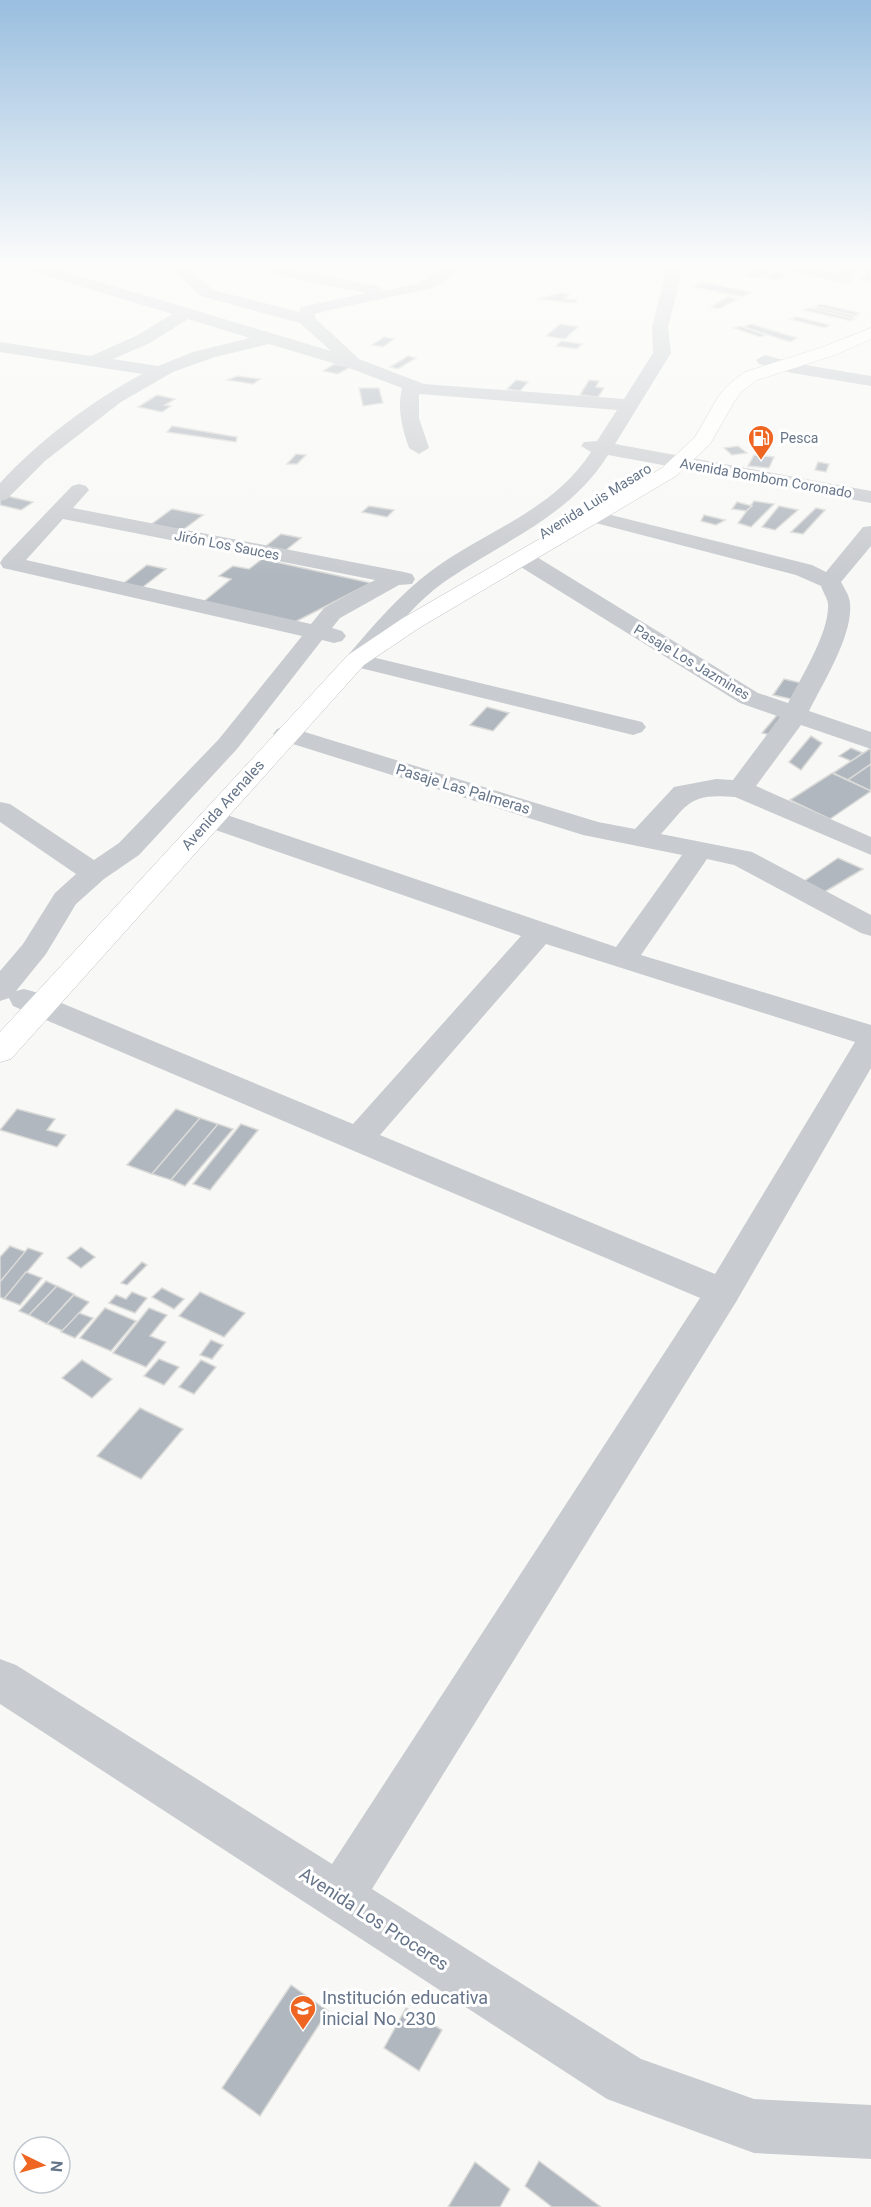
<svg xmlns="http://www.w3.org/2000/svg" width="871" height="2207" font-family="Roboto,sans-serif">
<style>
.building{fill:#b0b7be;stroke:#dadad8;stroke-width:1.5}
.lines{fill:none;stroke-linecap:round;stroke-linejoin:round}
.major-casing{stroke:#bbbec3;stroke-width:1}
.minor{fill:#c8cbcf;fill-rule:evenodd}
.major{fill:#fff;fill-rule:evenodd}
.labels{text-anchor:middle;stroke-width:6;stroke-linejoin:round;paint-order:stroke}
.far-poi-label{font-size:14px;fill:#667589;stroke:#fff;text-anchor:start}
.far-street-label{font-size:14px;fill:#667589;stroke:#fff}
.street-label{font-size:15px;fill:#667589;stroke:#fff}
.near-street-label{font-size:18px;fill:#667589;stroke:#fff}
.near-poi-label{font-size:18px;fill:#667589;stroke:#fff;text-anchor:start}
</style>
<rect width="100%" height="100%" fill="#f8f9f6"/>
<g class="building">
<polygon points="848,267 857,269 852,271 857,272 847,277 833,273"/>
<polygon points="868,268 871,269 871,281 861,280"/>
<polygon points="760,269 770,272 755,278 745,275"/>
<polygon points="775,272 787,275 776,280 764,277"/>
<polygon points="702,282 751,292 743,297 694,287"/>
<polygon points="562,293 569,294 564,299 577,300 576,303 537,299"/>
<polygon points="727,297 737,299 719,309 711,307"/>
<polygon points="820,304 860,313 856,316 815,307"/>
<polygon points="818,307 856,316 852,318 814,309"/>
<polygon points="808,308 814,309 855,319 851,321 804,310"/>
<polygon points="797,317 830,325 825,328 790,319"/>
<polygon points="560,324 578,327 565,339 546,336"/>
<polygon points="751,324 797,338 790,342 744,327"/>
<polygon points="740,326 766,335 760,337 734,328"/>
<polygon points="384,337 394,339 383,347 372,345"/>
<polygon points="561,341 582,344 577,349 556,346"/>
<polygon points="408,356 416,358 398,369 390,367"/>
<polygon points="334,364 350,367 338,374 323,371"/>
<polygon points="237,376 260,379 253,384 227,380"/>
<polygon points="516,380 528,382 520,391 507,389"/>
<polygon points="589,380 599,381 596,387 604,388 598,397 580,395"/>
<polygon points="359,388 379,388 383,403 363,406"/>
<polygon points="157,395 175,399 165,405 171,406 162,412 138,407"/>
<polygon points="172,426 237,437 236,442 167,432"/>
<polygon points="738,446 747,453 732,455 724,448"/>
<polygon points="296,454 306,455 297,464 287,464"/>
<polygon points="754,455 774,457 769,468 748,466"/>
<polygon points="818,462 829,464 826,472 815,470"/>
<polygon points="7,496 33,502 21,510 0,505 0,501"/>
<polygon points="754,501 774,504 751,527 738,523"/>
<polygon points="737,502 752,506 746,511 732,509"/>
<polygon points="369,506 394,510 387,517 362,512"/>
<polygon points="779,506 798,510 775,530 762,527"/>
<polygon points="816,508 825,510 803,534 791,532"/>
<polygon points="172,509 203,515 180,532 149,526"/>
<polygon points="704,515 725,520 716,525 701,521"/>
<polygon points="281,534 301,538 281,554 261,550"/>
<polygon points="262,559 371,583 293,623 202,603 231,579 219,576 233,566 249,569"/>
<polygon points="147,565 166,569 139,590 120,586"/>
<polygon points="784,679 801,683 791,699 773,695"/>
<polygon points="487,707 509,713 493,731 470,725"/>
<polygon points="778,714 790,717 775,736 762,733"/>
<polygon points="811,736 822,743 801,770 789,762"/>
<polygon points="851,748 863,753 851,761 839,756"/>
<polygon points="871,748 871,764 848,780 833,773"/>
<polygon points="871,764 871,791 848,780"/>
<polygon points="832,773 871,791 830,819 790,800"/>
<polygon points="838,858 863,869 821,894 803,882"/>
<polygon points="17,1109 55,1119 47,1130 66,1135 57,1147 0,1130"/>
<polygon points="176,1109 200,1118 152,1174 127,1165"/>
<polygon points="200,1118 218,1124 171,1180 152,1174"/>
<polygon points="218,1124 233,1129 185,1186 171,1180"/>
<polygon points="241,1124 258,1130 210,1190 193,1184"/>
<polygon points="10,1246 26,1252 0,1282 0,1257"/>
<polygon points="81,1247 95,1257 81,1268 67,1258"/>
<polygon points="28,1248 43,1253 4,1299 0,1297 0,1282"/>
<polygon points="142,1262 147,1265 127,1285 121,1283"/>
<polygon points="26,1272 42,1278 20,1305 4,1299"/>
<polygon points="46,1281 57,1286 29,1315 19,1311"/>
<polygon points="57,1286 74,1294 47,1324 29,1315"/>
<polygon points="162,1288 184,1299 174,1309 152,1297"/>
<polygon points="132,1292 147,1298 135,1313 109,1303 116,1295 126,1299"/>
<polygon points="200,1292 245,1313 224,1337 179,1316"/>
<polygon points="74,1295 89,1302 63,1331 47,1324"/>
<polygon points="105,1308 136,1321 111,1351 80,1338"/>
<polygon points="149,1308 167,1315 150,1336 166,1342 146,1367 113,1353"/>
<polygon points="79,1313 93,1318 75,1338 61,1332"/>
<polygon points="211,1340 223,1345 212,1359 200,1355"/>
<polygon points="159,1359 179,1367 164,1385 144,1376"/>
<polygon points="82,1360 112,1379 92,1398 62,1378"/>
<polygon points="201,1360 216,1367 194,1394 179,1387"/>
<polygon points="140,1408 183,1429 141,1479 97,1456"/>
<polygon points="291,1985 328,2011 260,2116 222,2088"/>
<polygon points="406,2008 442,2030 419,2071 384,2048"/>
<polygon points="539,2161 601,2207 552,2207 525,2186"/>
<polygon points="475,2162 510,2189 500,2207 448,2207"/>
</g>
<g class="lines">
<g class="major-casing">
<polygon id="major" points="871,328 871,339 835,355 757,380 741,392 734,402 710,444 676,476 419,628 364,665 11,1059 0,1062 0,1032 348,655 403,618 662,468 695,437 718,397 729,384 745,372 823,347"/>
</g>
<g class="minor">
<path d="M25,267H50L331,351L300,323L201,296L169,267H187L213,290L299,312L301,307L366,293L275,275L273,272L275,269L281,267L374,285L380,287L381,291C402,287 427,284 441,267H457L446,281L432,288L325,311L315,314V318L359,359L424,384L624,399L653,353L652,327L667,267H683L668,327L671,353L615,444L871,491V503L608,455C571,515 506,540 450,578C418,599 396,628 372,657L642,722L646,727L642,732L633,735L348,665L344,660L348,655C374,625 399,595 431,571C485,531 553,511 591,452L581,446L584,442L597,441L617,410L419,394V418L429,448L419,454L409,448C402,428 397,409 402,388L349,368L269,344L215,357L173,372L121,402L45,461L7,499L0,501V483C40,440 90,402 142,374L0,352V342L91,356L138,335L172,314L27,270ZM188,319L250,338L193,352L158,366L113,359L150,343Z"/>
<polygon points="785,267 814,267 852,276 854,279 846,284 787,270"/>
<polygon points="765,355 794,363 871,376 871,386 792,373 759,364 756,360"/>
<path d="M79,484L86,486L89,490L73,508L404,572L412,574L415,579L412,584L399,585L340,618L332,628L342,631L346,636L342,641L334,643L322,640L237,749L139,855L104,879L76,904L46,954L16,991L24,989L35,992L353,1124L521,936L201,825L197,819L201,813L211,811L221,813L616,947L682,855L583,835L277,739L273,734L277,729L286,726L295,729L598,822L635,829L674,787L716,779L733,780L780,717L740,703L516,564L513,559L516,554H532L758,693L788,703C801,677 830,632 828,603C827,598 823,592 821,586L796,575L588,521L585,517L588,513L595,511L812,565L826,572L863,527L871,526V546L841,582C845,589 850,597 850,604C853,635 823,683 809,711L871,732V749L801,725L756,786L871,837V855L735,797C689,793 689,803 661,834L752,852L871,915V936L861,933L734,865L707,859L641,955L871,1025V1068L736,1302L372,1889L641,2059L754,2099L871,2105V2159L754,2153L607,2099L0,1704V1659L16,1665L332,1864L700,1298L13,1006L9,998L0,1001V971L23,944L55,893L76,874L0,822V802L10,804L94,860L119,843L219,739L302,636L3,568L0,563L3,558L72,486ZM63,519L375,580L324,608L311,624L26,560ZM546,944L855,1042L715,1274L380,1135Z"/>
</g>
<use href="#major" class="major"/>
</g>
<linearGradient id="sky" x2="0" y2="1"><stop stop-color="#99bedf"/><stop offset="0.46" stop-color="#fcfcfb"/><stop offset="1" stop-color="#fcfcfb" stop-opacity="0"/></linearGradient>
<rect width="871" height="576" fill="url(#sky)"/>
<defs>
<g id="fuel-pin" transform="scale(1.35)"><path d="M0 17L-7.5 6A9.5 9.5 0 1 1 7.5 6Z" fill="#ee6621" stroke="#fff"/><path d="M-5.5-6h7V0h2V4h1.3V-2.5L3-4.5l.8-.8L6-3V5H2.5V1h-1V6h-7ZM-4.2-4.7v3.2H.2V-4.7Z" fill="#fff"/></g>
<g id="school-pin" transform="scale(1.35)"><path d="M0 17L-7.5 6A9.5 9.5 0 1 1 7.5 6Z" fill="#ee6621" stroke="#fff"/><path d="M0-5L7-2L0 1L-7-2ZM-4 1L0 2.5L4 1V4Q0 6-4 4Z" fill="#fff"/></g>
</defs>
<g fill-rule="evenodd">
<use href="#fuel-pin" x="761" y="438"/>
<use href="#school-pin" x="303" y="2008"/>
</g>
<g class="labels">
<g class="far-poi-label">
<text x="780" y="443">Pesca</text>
</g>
<g class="far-street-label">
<text transform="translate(766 478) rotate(10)" y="5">Avenida Bombom Coronado</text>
<text transform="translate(595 501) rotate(-32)" y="5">Avenida Luis Masaro</text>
<text transform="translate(227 545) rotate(11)" y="5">Jirón Los Sauces</text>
<text transform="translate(692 662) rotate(31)" y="5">Pasaje Los Jazmines</text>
</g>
<g class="street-label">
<text transform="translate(463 789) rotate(17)" y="5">Pasaje Las Palmeras</text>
<text transform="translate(223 805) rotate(-48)" y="5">Avenida Arenales</text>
</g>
<g class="near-street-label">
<text transform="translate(374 1919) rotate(33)" y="6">Avenida Los Proceres</text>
</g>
<g class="near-poi-label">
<text x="322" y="2004">Institución educativa<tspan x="322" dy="21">inicial No. 230</tspan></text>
</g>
</g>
<g transform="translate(42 2165) rotate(95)"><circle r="28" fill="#ffffff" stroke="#c2c8d0" stroke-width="1.5"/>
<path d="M0-4.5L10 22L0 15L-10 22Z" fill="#ee6621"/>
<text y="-9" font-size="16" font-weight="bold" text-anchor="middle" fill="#667589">N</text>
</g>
</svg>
